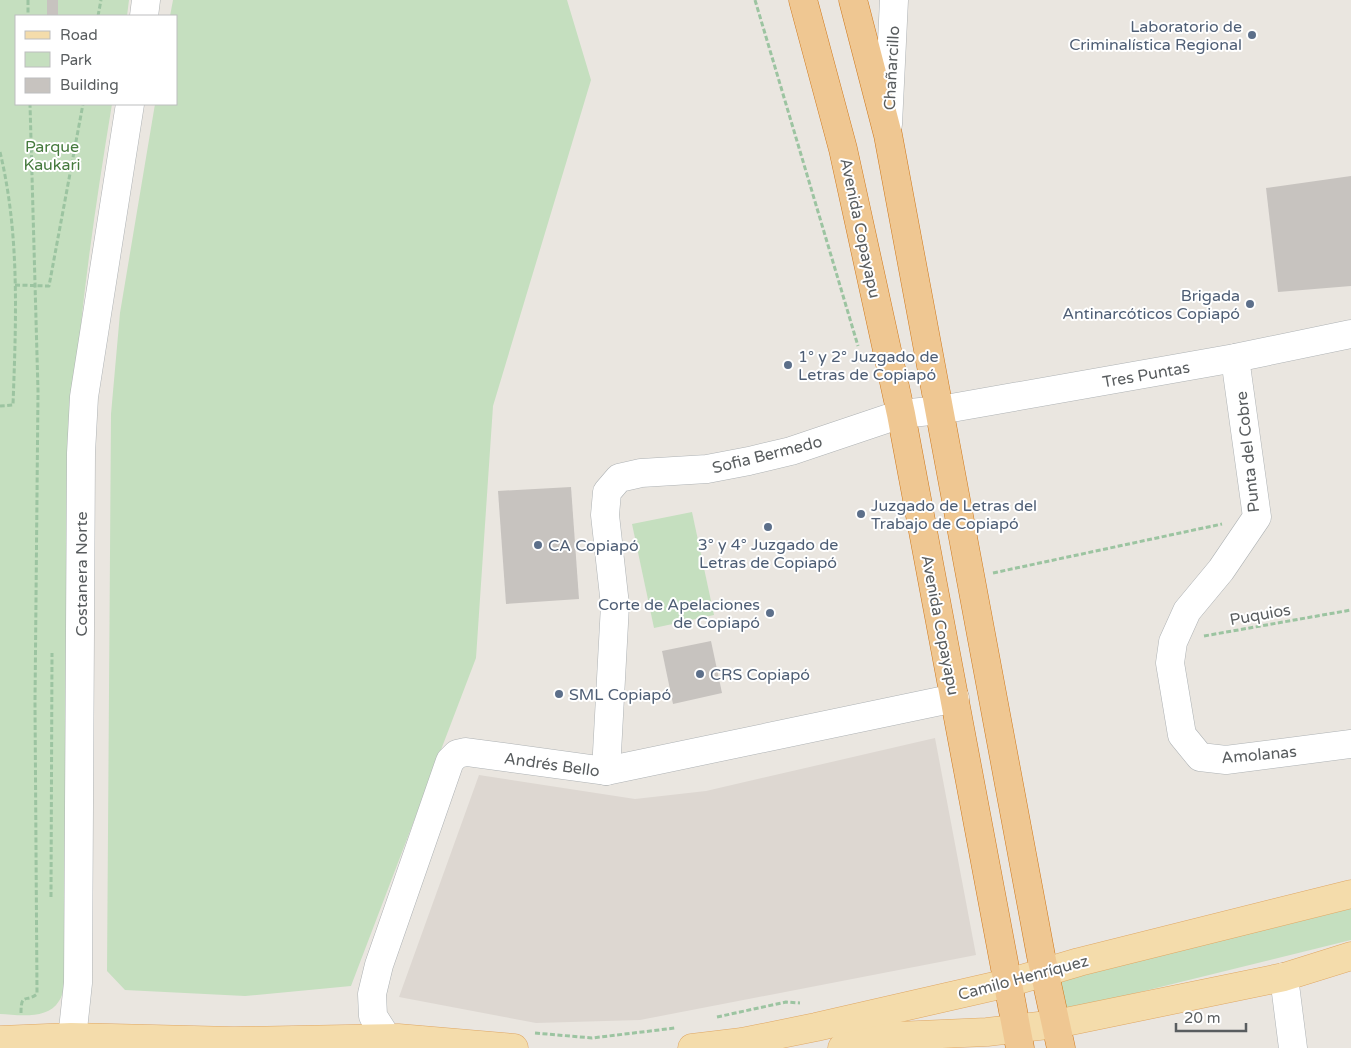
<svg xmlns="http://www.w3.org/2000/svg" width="1351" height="1048" font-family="'Varela Round',sans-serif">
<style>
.education{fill:#ddd7d1}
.green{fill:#c5dfbf}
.building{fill:#c7c3bf}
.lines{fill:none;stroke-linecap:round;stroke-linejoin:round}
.minor-casing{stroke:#aeb2b4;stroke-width:29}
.major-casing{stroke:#dfa764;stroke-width:29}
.highway-casing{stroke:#cf781b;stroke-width:29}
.path{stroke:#9cc4a1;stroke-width:3;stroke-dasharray:5 2.5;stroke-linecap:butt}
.minor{stroke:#fff;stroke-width:28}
.major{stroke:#f4dcab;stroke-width:28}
.highway{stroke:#efc792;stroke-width:28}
.service-dot{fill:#5c6f8a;stroke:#fff;stroke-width:2}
.labels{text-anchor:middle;stroke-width:4;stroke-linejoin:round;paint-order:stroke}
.service-label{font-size:16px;fill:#4e5e75;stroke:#fff;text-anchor:start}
.street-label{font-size:16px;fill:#595d5f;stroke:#fff}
.park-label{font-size:16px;fill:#457a3d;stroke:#fff}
</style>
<rect width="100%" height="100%" fill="#eae6e0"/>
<polygon class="education" points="935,738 976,955 640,1020 536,1023 399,997 479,775 635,799 706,791"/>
<g class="green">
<path d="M0,0H129L127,16H16V104H112C95,207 80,310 73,415L65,986C63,991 62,997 59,1001C48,1020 18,1015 0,1014Z"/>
<polygon points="173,0 567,0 591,80 493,406 476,658 351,986 245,996 125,990 107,971 111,414 120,313 155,104 176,104 176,16 170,16"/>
<polygon points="692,512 714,615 654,628 632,524"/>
<polygon points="1351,898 1351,940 1063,1011 1055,974"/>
</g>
<g class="building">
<rect x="47" y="0" width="11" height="16"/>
<polygon points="1351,176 1351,286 1278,292 1266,188"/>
<polygon points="571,487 579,599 506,604 498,491"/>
<polygon points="711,641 722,693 673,704 662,651"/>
</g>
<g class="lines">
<g class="minor-casing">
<g id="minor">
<polyline points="144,16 146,0"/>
<polyline points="888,124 894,0"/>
<polyline points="1235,358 1257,517 1221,570 1187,611 1173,642 1170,663 1182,735 1200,757 1226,760 1351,744"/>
<polyline points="606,771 615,605 605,515 607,492 619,478 641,473 707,469 749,461 791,451 901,414 940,410 1235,358 1351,334"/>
<polyline points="1284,977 1293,1048"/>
<polyline points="71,1048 78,983 81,453 84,397 130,104"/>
<polyline points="392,1048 387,1038 373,1016 372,994 379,965 450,761 457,754 466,752 606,771 955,698"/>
</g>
</g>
<g class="major-casing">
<g id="major">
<polyline points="0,1040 71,1037 234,1041 398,1038 514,1048"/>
<polyline points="692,1048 742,1042 816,1027 1008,983 1079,962 1351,894"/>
<polyline points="842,1048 896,1036 987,1032 1056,1024 1284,977 1351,956"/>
</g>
</g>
<g class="highway-casing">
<g id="highway">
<polyline points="803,0 843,149 901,414 1020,1048"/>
<polyline points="853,0 888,135 1041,956 1061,1048"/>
</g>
</g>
<g class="path">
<polyline points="28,0 28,16"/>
<polyline points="755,0 858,346"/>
<polyline points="98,16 101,0"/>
<path d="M0,152C20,235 16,321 13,405L0,406"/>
<polyline points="15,285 49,286 83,104"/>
<polyline points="993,573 1222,524"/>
<polyline points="1204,636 1351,610"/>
<polyline points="51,897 52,653"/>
<path d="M21,1013C21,992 26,1003 37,994L35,703L38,391L30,104"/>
<polyline points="717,1017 786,1002 800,1003"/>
<polyline points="535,1033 592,1038 675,1028"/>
</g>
<use href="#minor" class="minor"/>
<use href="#major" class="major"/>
<use href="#highway" class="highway"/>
</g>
<g class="service-dot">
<circle cx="1252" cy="35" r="5"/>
<circle cx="1250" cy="304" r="5"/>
<circle cx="788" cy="365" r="5"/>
<circle cx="861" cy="514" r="5"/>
<circle cx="768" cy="527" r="5"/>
<circle cx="538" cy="545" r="5"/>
<circle cx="770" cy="613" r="5"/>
<circle cx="700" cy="674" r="5"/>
<circle cx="559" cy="694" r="5"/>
</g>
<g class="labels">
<g class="service-label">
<text x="1242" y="32" text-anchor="end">Laboratorio de<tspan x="1242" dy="18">Criminalística Regional</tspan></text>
<text x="1240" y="301" text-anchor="end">Brigada<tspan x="1240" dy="18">Antinarcóticos Copiapó</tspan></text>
<text x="798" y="362">1° y 2° Juzgado de<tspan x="798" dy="18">Letras de Copiapó</tspan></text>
<text x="871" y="511">Juzgado de Letras del<tspan x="871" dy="18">Trabajo de Copiapó</tspan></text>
<text x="768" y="550" text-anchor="middle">3° y 4° Juzgado de<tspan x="768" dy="18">Letras de Copiapó</tspan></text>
<text x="548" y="551">CA Copiapó</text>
<text x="760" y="610" text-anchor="end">Corte de Apelaciones<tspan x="760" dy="18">de Copiapó</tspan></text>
<text x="710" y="680">CRS Copiapó</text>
<text x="569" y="700">SML Copiapó</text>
</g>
<g class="street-label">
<text transform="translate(891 68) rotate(-87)" y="6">Chañarcillo</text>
<text transform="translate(861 228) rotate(78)" y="6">Avenida Copayapu</text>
<text transform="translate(1146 374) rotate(-10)" y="6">Tres Puntas</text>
<text transform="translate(1247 452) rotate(-96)" y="6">Punta del Cobre</text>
<text transform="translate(767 454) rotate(-14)" y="6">Sofia Bermedo</text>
<text transform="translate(81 574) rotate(-90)" y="6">Costanera Norte</text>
<text transform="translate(1260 614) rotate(-10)" y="6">Puquios</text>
<text transform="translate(941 625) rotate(79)" y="6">Avenida Copayapu</text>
<text transform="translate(1259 754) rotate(-5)" y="6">Amolanas</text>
<text transform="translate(552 764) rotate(8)" y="6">Andrés Bello</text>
<text transform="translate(1023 977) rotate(-15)" y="6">Camilo Henríquez</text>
</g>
<g class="park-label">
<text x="52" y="152">Parque<tspan x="52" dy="18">Kaukari</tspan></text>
</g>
</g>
<rect x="15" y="15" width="162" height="90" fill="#ffffff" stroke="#bdbebf"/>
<rect x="25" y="31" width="25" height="8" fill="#f4dcab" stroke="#bdbebf"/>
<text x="60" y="40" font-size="15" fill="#595d5f">Road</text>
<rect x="25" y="52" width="25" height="15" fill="#c5dfbf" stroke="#bdbebf"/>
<text x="60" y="65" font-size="15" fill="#595d5f">Park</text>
<rect x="25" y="78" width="25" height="15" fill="#c7c3bf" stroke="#bdbebf"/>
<text x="60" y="90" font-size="15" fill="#595d5f">Building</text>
<path d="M1176 1023v8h70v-8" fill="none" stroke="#595d5f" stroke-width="2.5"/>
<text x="1184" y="1023" font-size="15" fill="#595d5f" stroke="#ffffff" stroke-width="4" paint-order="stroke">20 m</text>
</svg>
